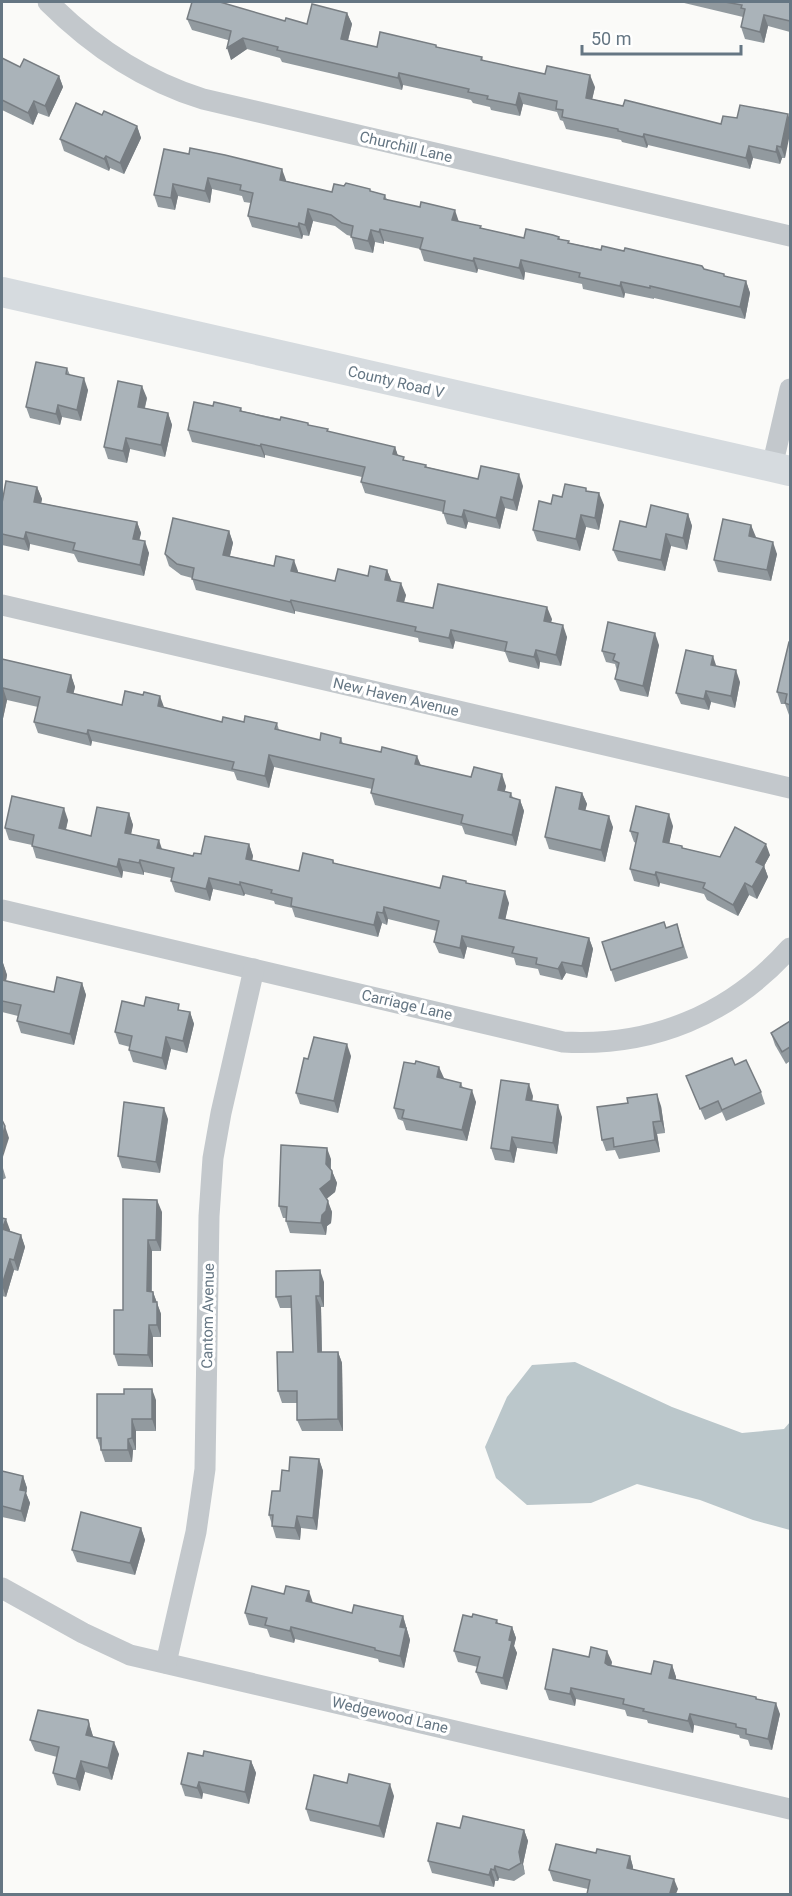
<svg xmlns="http://www.w3.org/2000/svg" width="792" height="1896" font-family="Roboto,sans-serif">
<style>
.water{fill:#bbc7cb}
.lines{fill:none;stroke-linecap:round;stroke-linejoin:round}
.minor{stroke:#c3c8cc;stroke-width:21}
.secondary{stroke:#d6dbdf;stroke-width:30}
.wall{fill:#929a9f}
.shaded-wall{fill:#777d82}
.building{fill:#aab3b9;stroke:#777d82;stroke-width:1.5}
.labels{text-anchor:middle;stroke-width:6;stroke-linejoin:round;paint-order:stroke}
.street-label{font-size:15px;fill:#657683;stroke:#fff}
</style>
<rect width="100%" height="100%" fill="#fafaf8"/>
<polygon class="water" points="575,1362 672,1407 742,1433 784,1429 790,1422 790,1530 753,1520 700,1500 637,1484 591,1503 527,1505 496,1478 485,1447 507,1397 532,1365"/>
<g class="lines">
<g class="minor">
<path d="M48,2C93,47 142,80 203,99L790,236"/>
<polyline points="772,467 790,389"/>
<polyline points="2,605 790,788"/>
<path d="M2,910L563,1042C652,1047 730,1015 790,948"/>
<polyline points="2,1588 83,1633 130,1655 790,1809"/>
<polyline points="166,1663 196,1532 205,1469 209,1216 213,1158 221,1113 254,969"/>
</g>
<polyline class="secondary" points="2,292 790,471"/>
</g>
<g class="wall">
<polygon points="680,2 790,2 790,32 768,26 764,43 745,39 741,27 743,17"/>
<polygon points="347,13 352,24 348,41 377,47 436,45 437,47 482,57 483,61 595,87 592,99 623,106 721,124 737,118 788,114 785,158 782,158 780,164 753,158 750,169 648,145 647,148 622,142 621,140 566,129 563,121 560,120 557,112 523,104 520,116 491,110 490,107 473,103 471,100 403,85 402,90 282,62 280,58 247,49 231,60 228,40 192,30 187,19 285,21 307,24"/>
<polygon points="2,58 20,67 59,76 63,87 49,117 38,113 33,125 2,110"/>
<polygon points="102,115 137,126 141,138 124,174 110,168 109,171 64,151 60,139"/>
<polygon points="164,149 286,180 286,181 332,192 371,191 385,195 387,200 481,228 524,238 559,237 560,239 569,243 704,269 725,277 746,281 750,293 745,319 654,298 654,299 625,293 624,298 583,289 582,284 525,272 524,280 478,269 477,273 424,261 420,249 384,241 384,244 375,242 373,253 355,249 351,236 347,235 335,226 313,221 309,236 303,235 302,239 252,227 248,216 251,203 244,202 242,196 212,189 210,203 178,196 175,210 158,207 154,195"/>
<polygon points="67,368 70,375 88,390 81,421 62,417 60,425 30,418 26,407"/>
<polygon points="147,398 145,408 168,413 172,425 165,457 130,449 127,463 108,459 104,447"/>
<polygon points="241,408 242,411 309,425 328,432 395,447 398,456 405,461 426,465 427,467 478,479 523,486 517,511 505,508 500,529 468,522 466,529 447,524 443,512 365,493 361,482 362,477 265,455 265,458 192,442 188,430"/>
<polygon points="37,487 42,499 41,503 137,522 141,533 139,540 149,553 144,576 78,562 74,554 30,544 29,551 2,545 2,503"/>
<polygon points="588,491 604,505 599,530 586,527 580,551 537,541 533,530 551,504 562,497"/>
<polygon points="688,514 692,526 687,550 671,546 665,571 618,561 613,550 646,527"/>
<polygon points="751,525 755,538 777,554 771,581 718,572 714,560"/>
<polygon points="229,531 233,543 230,556 298,571 298,573 335,581 368,576 387,570 391,581 406,595 404,602 433,608 552,619 551,622 567,637 561,666 540,662 539,669 509,662 505,652 455,641 453,649 419,642 418,638 295,611 295,614 196,590 192,578 181,575 169,566 165,554"/>
<polygon points="790,642 790,715 789,715 785,704 781,704 777,692"/>
<polygon points="659,645 648,697 620,691 615,679 617,671 615,664 606,662 602,651"/>
<polygon points="2,659 71,675 75,687 73,694 122,705 164,707 222,722 277,723 279,730 320,740 341,738 343,744 421,765 506,786 505,791 511,793 513,798 520,800 524,811 516,846 465,834 462,826 375,805 371,793 372,789 274,767 269,788 237,780 234,772 92,741 91,746 38,733 34,722 38,707 7,700 2,723"/>
<polygon points="740,682 735,708 711,702 709,710 681,704 676,693"/>
<polygon points="582,793 587,804 585,810 613,827 605,862 549,849 545,837"/>
<polygon points="129,813 133,825 131,834 162,849 193,856 249,844 253,856 252,860 299,871 333,860 334,863 440,888 467,883 509,903 505,919 589,938 593,949 587,978 566,973 562,980 540,975 538,969 516,965 514,958 467,947 464,959 439,953 434,942 437,931 388,919 387,925 382,923 378,937 295,917 292,908 275,904 274,901 245,894 244,896 213,889 210,901 175,892 171,881 171,878 144,872 144,875 123,871 122,878 36,858 32,845 9,840 5,828 68,820 66,830 91,836"/>
<polygon points="673,826 669,843 683,848 720,857 770,855 764,866 768,877 757,899 749,895 738,916 707,900 704,894 660,883 659,887 634,881 630,869 636,843 634,842 630,831"/>
<polygon points="677,924 688,958 615,982 611,970 666,928"/>
<polygon points="2,963 3,963 7,975 6,981 54,992 82,983 86,995 74,1045 21,1033 17,1021 18,1016 2,1012"/>
<polygon points="144,1006 181,1010 190,1012 194,1024 187,1053 171,1049 166,1070 133,1062 129,1050 130,1047 119,1044 115,1032"/>
<polygon points="790,1021 790,1061 786,1064 775,1045 771,1033"/>
<polygon points="351,1056 338,1113 300,1104 296,1093 308,1059"/>
<polygon points="686,1076 761,1092 765,1104 726,1121 722,1112 705,1120"/>
<polygon points="444,1079 461,1083 463,1088 476,1102 467,1141 406,1130 403,1121 398,1119 394,1108"/>
<polygon points="533,1096 532,1101 562,1117 557,1154 517,1148 514,1163 495,1160 491,1148"/>
<polygon points="661,1106 665,1133 657,1134 660,1152 619,1159 615,1150 606,1151 602,1140"/>
<polygon points="168,1119 160,1173 122,1168 118,1156"/>
<polygon points="331,1159 331,1169 337,1183 335,1192 326,1199 332,1212 331,1223 327,1226 326,1235 290,1233 286,1221 286,1218 283,1218 279,1206"/>
<polygon points="2,1165 6,1178 2,1180"/>
<polygon points="123,1199 162,1212 161,1251 152,1251 152,1292 153,1292 161,1314 161,1337 153,1337 153,1367 118,1366 114,1354 123,1310"/>
<polygon points="2,1218 10,1230 9,1231 21,1235 25,1247 18,1271 14,1270 6,1297 2,1296"/>
<polygon points="324,1282 324,1307 321,1307 322,1352 338,1352 342,1363 343,1431 302,1431 297,1420 297,1403 282,1403 278,1391 293,1352 292,1308 280,1308 276,1297"/>
<polygon points="156,1400 156,1431 136,1431 136,1450 133,1450 132,1462 105,1462 97,1438"/>
<polygon points="319,1459 323,1471 317,1530 301,1528 300,1540 276,1538 269,1515 289,1471"/>
<polygon points="2,1471 23,1476 27,1488 26,1493 30,1503 25,1522 2,1517"/>
<polygon points="141,1528 145,1540 135,1575 77,1562 72,1550"/>
<polygon points="313,1603 352,1613 403,1616 410,1640 404,1668 379,1662 378,1659 295,1639 294,1643 270,1637 267,1629 249,1625 245,1613"/>
<polygon points="472,1617 497,1620 498,1623 512,1627 516,1638 514,1646 517,1653 507,1690 481,1684 476,1672 478,1667 458,1662 454,1651"/>
<polygon points="612,1662 611,1666 651,1674 672,1665 676,1677 676,1680 756,1697 757,1699 780,1714 772,1750 750,1746 748,1740 740,1738 739,1735 694,1725 693,1733 648,1723 647,1720 627,1716 625,1710 576,1699 575,1706 549,1700 545,1689"/>
<polygon points="88,1720 93,1737 119,1754 112,1780 85,1772 80,1791 57,1785 53,1773 57,1757 35,1751 30,1740"/>
<polygon points="203,1756 251,1761 256,1773 249,1804 203,1793 202,1799 185,1796 181,1784"/>
<polygon points="394,1796 384,1838 310,1821 306,1809"/>
<polygon points="460,1828 524,1830 528,1841 523,1864 525,1874 514,1881 499,1878 498,1881 495,1881 494,1887 432,1873 428,1861"/>
<polygon points="596,1853 630,1856 633,1867 633,1869 678,1889 588,1889 553,1881 549,1870"/>
</g>
<g class="shaded-wall">
<polygon points="347,13 352,24 345,51 341,39"/>
<polygon points="764,15 768,26 764,43 760,32"/>
<polygon points="243,38 247,49 231,60 227,48"/>
<polygon points="399,73 403,85 402,90 398,78"/>
<polygon points="590,75 595,87 590,109 586,98"/>
<polygon points="59,76 63,87 49,117 45,106"/>
<polygon points="519,93 523,104 520,116 516,105"/>
<polygon points="34,101 38,113 33,125 28,113"/>
<polygon points="788,114 790,120 790,134 785,158 781,147"/>
<polygon points="137,126 141,138 124,174 120,163"/>
<polygon points="644,134 648,145 647,148 643,137"/>
<polygon points="749,146 753,158 750,169 746,158"/>
<polygon points="777,146 782,158 780,164 776,152"/>
<polygon points="106,156 110,168 109,171 104,159"/>
<polygon points="282,169 286,180 284,191 280,180"/>
<polygon points="208,178 212,189 210,203 205,191"/>
<polygon points="173,184 178,196 175,210 171,198"/>
<polygon points="308,209 313,221 309,236 305,225"/>
<polygon points="455,210 459,222 452,220"/>
<polygon points="299,223 303,235 302,239 298,227"/>
<polygon points="380,229 384,241 384,244 379,232"/>
<polygon points="371,230 375,242 373,253 368,241"/>
<polygon points="474,258 478,269 477,273 473,261"/>
<polygon points="521,260 525,272 524,280 519,268"/>
<polygon points="746,281 750,293 745,319 740,307"/>
<polygon points="621,282 625,293 624,298 620,286"/>
<polygon points="84,378 88,390 81,421 77,410"/>
<polygon points="142,386 147,398 142,418 138,407"/>
<polygon points="58,405 62,417 60,425 56,414"/>
<polygon points="168,413 172,425 165,457 161,445"/>
<polygon points="126,438 130,449 127,463 123,451"/>
<polygon points="261,444 265,455 265,458 260,446"/>
<polygon points="395,447 399,459 393,454"/>
<polygon points="519,474 523,486 517,511 513,500"/>
<polygon points="37,487 42,499 39,514 34,502"/>
<polygon points="599,493 604,505 599,530 595,518"/>
<polygon points="501,497 505,508 500,529 496,518"/>
<polygon points="464,510 468,522 466,529 462,517"/>
<polygon points="688,514 692,526 687,550 683,538"/>
<polygon points="581,515 586,527 580,551 576,539"/>
<polygon points="137,522 141,533 137,550 133,539"/>
<polygon points="751,525 756,537 753,548 749,536"/>
<polygon points="229,531 233,543 227,567 223,555"/>
<polygon points="26,532 30,544 29,551 24,539"/>
<polygon points="666,534 671,546 665,571 661,560"/>
<polygon points="145,541 149,553 144,576 140,565"/>
<polygon points="773,542 777,554 771,581 767,570"/>
<polygon points="294,560 298,571 295,583 291,571"/>
<polygon points="387,570 392,582 385,580"/>
<polygon points="401,583 406,595 401,613 397,601"/>
<polygon points="291,600 295,611 295,614 290,602"/>
<polygon points="547,607 552,619 548,633 544,621"/>
<polygon points="563,625 567,637 561,666 556,655"/>
<polygon points="451,630 455,641 453,649 449,638"/>
<polygon points="655,633 659,645 648,697 643,686"/>
<polygon points="536,650 540,662 539,669 534,657"/>
<polygon points="713,656 717,668 711,665"/>
<polygon points="736,670 740,682 735,708 731,696"/>
<polygon points="71,675 75,687 71,704 67,692"/>
<polygon points="3,688 7,700 2,723 2,693"/>
<polygon points="706,691 711,702 709,710 704,699"/>
<polygon points="160,696 164,707 158,706"/>
<polygon points="88,730 92,741 91,746 87,734"/>
<polygon points="269,755 274,767 269,788 265,776"/>
<polygon points="417,756 422,768 415,764"/>
<polygon points="502,774 506,786 502,802 498,790"/>
<polygon points="582,793 587,804 583,820 579,809"/>
<polygon points="520,800 524,811 516,846 512,835"/>
<polygon points="64,808 68,820 63,840 59,828"/>
<polygon points="129,813 133,825 129,844 125,833"/>
<polygon points="669,814 673,826 667,854 663,842"/>
<polygon points="609,816 613,827 605,862 601,850"/>
<polygon points="159,840 163,852 157,848"/>
<polygon points="249,844 253,856 250,870 246,859"/>
<polygon points="766,844 770,855 764,866 768,877 757,899 752,887 756,862"/>
<polygon points="119,859 123,871 122,878 117,867"/>
<polygon points="140,860 144,872 144,875 139,863"/>
<polygon points="656,872 660,883 659,887 655,875"/>
<polygon points="209,878 213,889 210,901 206,889"/>
<polygon points="240,882 245,894 244,896 240,885"/>
<polygon points="745,883 749,895 738,916 733,905"/>
<polygon points="505,891 509,903 503,930 499,918"/>
<polygon points="384,907 388,919 387,925 383,913"/>
<polygon points="377,912 382,923 378,937 374,925"/>
<polygon points="462,936 467,947 464,959 460,948"/>
<polygon points="589,938 593,949 587,978 582,966"/>
<polygon points="562,962 566,973 562,980 558,969"/>
<polygon points="3,963 7,975 4,991 2,985 2,970"/>
<polygon points="82,983 86,995 74,1045 70,1034"/>
<polygon points="190,1012 194,1024 187,1053 183,1041"/>
<polygon points="166,1037 171,1049 166,1070 162,1058"/>
<polygon points="347,1044 351,1056 338,1113 334,1101"/>
<polygon points="439,1067 444,1078 441,1089 437,1077"/>
<polygon points="529,1084 533,1096 530,1112 526,1100"/>
<polygon points="472,1090 476,1102 467,1141 462,1130"/>
<polygon points="657,1094 661,1106 665,1133 661,1121"/>
<polygon points="558,1105 562,1117 557,1154 553,1143"/>
<polygon points="164,1108 168,1119 160,1173 156,1162"/>
<polygon points="653,1122 657,1134 660,1152 655,1140"/>
<polygon points="5,1126 9,1138 2,1160 2,1138"/>
<polygon points="512,1137 517,1148 514,1163 510,1151"/>
<polygon points="327,1148 331,1159 330,1175 326,1164"/>
<polygon points="332,1171 337,1183 335,1192 324,1201 320,1189"/>
<polygon points="157,1200 162,1212 161,1251 156,1240"/>
<polygon points="328,1201 332,1212 331,1223 327,1226 326,1235 321,1223 322,1215"/>
<polygon points="6,1219 10,1230 7,1241 2,1229"/>
<polygon points="21,1235 25,1247 18,1271 14,1260"/>
<polygon points="148,1240 152,1251 151,1303 147,1291"/>
<polygon points="10,1259 14,1270 6,1297 2,1285"/>
<polygon points="320,1270 324,1282 324,1307 320,1296"/>
<polygon points="153,1292 161,1314 161,1337 157,1325 153,1302"/>
<polygon points="316,1296 321,1307 322,1364 318,1352"/>
<polygon points="149,1325 153,1337 153,1367 148,1355"/>
<polygon points="338,1352 342,1363 343,1431 338,1419"/>
<polygon points="152,1389 156,1400 156,1431 152,1419"/>
<polygon points="132,1419 136,1431 136,1450 132,1438"/>
<polygon points="128,1439 133,1450 132,1462 128,1450"/>
<polygon points="319,1459 323,1471 317,1530 313,1518"/>
<polygon points="23,1476 27,1488 26,1493 30,1503 25,1522 21,1511 20,1490"/>
<polygon points="297,1516 301,1528 300,1540 295,1528"/>
<polygon points="141,1528 145,1540 135,1575 130,1563"/>
<polygon points="309,1591 313,1603 306,1601"/>
<polygon points="403,1616 410,1640 404,1668 400,1656 400,1627"/>
<polygon points="291,1627 295,1639 294,1643 290,1631"/>
<polygon points="512,1627 516,1638 514,1646 517,1653 507,1690 503,1678 509,1640"/>
<polygon points="607,1651 612,1662 609,1675 605,1663"/>
<polygon points="672,1665 676,1677 674,1690 669,1678"/>
<polygon points="571,1688 576,1699 575,1706 570,1694"/>
<polygon points="776,1703 780,1714 772,1750 768,1739"/>
<polygon points="690,1714 694,1725 693,1733 688,1721"/>
<polygon points="88,1720 93,1736 90,1746 86,1735"/>
<polygon points="114,1742 119,1754 112,1780 108,1768"/>
<polygon points="81,1761 85,1772 80,1791 76,1779"/>
<polygon points="251,1761 256,1773 249,1804 245,1792"/>
<polygon points="199,1782 203,1793 202,1799 197,1788"/>
<polygon points="390,1784 394,1796 384,1838 379,1826"/>
<polygon points="524,1830 528,1841 523,1864 525,1874 519,1852"/>
<polygon points="630,1856 633,1867 631,1878 627,1868"/>
<polygon points="495,1866 499,1878 498,1881 494,1870"/>
<polygon points="491,1869 495,1881 494,1887 489,1875"/>
<polygon points="674,1879 678,1889 676,1894 670,1893"/>
</g>
<g class="building">
<polygon points="192,2 220,2 285,21 286,18 307,24 312,4 347,13 341,39 377,47 380,32 436,45 436,47 482,57 481,60 545,74 547,66 590,75 586,98 623,106 625,100 721,124 723,116 737,118 740,105 788,114 781,147 777,146 776,152 749,146 746,158 644,134 643,137 618,131 618,129 562,117 563,110 556,109 557,101 519,93 516,105 487,99 488,96 468,92 469,89 399,73 398,78 277,50 278,47 243,38 227,48 231,31 187,19"/>
<polygon points="725,2 790,2 790,21 764,15 760,32 741,27 745,9 741,8 742,5"/>
<polygon points="2,58 20,67 24,59 59,76 45,106 34,101 28,113 2,100"/>
<polygon points="76,103 102,115 104,111 137,126 120,163 106,156 104,159 60,139"/>
<polygon points="190,148 225,155 282,169 280,180 332,192 334,184 344,186 346,183 370,189 370,191 385,195 384,199 420,207 421,202 455,210 452,220 481,226 480,228 524,238 526,229 553,235 559,237 558,239 569,241 568,243 601,250 602,246 624,251 625,248 702,266 704,269 724,274 724,276 746,281 740,307 650,286 650,288 621,282 620,286 579,277 580,273 521,260 519,268 474,258 473,261 420,249 423,238 380,229 379,232 371,230 368,241 351,237 353,226 342,223 331,215 308,209 305,225 299,223 298,227 248,216 253,193 240,190 241,185 208,178 205,191 173,184 171,198 154,195 164,149 189,154"/>
<polygon points="36,362 67,368 66,374 84,378 77,410 58,405 56,414 26,407"/>
<polygon points="118,381 142,386 138,407 168,413 161,445 126,438 123,451 104,447"/>
<polygon points="194,402 213,406 214,402 241,408 240,411 280,420 281,417 308,423 308,425 328,429 327,431 395,447 393,454 404,457 403,460 426,465 425,467 478,479 481,466 519,474 513,500 501,497 496,518 464,510 462,517 443,513 445,501 361,482 365,467 261,444 260,446 188,430"/>
<polygon points="6,481 37,487 34,502 137,522 133,539 145,541 140,565 73,550 75,543 26,532 24,539 2,534 2,503"/>
<polygon points="565,484 586,488 586,491 599,493 595,518 581,515 576,539 533,530 539,501 551,504 553,495 562,497"/>
<polygon points="651,505 688,514 683,538 666,534 661,560 613,550 620,521 646,527"/>
<polygon points="173,518 229,531 223,555 274,566 276,556 294,560 291,571 335,581 338,569 368,576 370,566 387,570 385,580 401,583 397,601 433,608 438,584 547,607 544,621 563,625 556,655 536,650 534,657 505,651 507,642 451,630 449,638 415,631 416,627 291,600 290,602 192,579 194,568 177,564 165,554"/>
<polygon points="723,519 751,525 749,536 773,542 767,570 714,560"/>
<polygon points="608,622 655,633 643,686 615,679 619,663 613,660 615,654 602,651"/>
<polygon points="789,642 790,642 790,705 785,703 787,694 777,692"/>
<polygon points="686,650 713,656 711,665 736,670 731,696 706,691 704,699 676,693"/>
<polygon points="2,659 71,675 67,692 122,705 125,691 143,695 144,692 160,696 158,706 222,722 223,717 244,722 245,716 277,723 275,729 320,740 321,733 341,738 340,743 381,752 382,747 417,756 415,764 471,777 474,767 502,774 498,790 511,793 510,797 520,800 512,835 461,823 463,815 371,793 374,779 269,755 265,776 232,769 234,762 88,730 87,734 34,722 40,697 3,688 2,693"/>
<polygon points="556,787 582,793 579,809 609,816 601,850 545,837"/>
<polygon points="12,796 64,808 59,828 91,836 97,807 129,813 125,833 159,840 157,848 193,856 194,853 201,854 205,836 249,844 246,859 299,871 303,853 333,860 333,863 440,888 443,876 466,881 466,883 505,891 499,918 589,938 582,966 562,962 558,969 536,964 537,958 512,953 514,947 462,936 460,948 434,942 439,921 384,907 383,913 377,912 374,925 291,906 292,898 271,893 272,890 240,882 240,885 209,878 206,889 171,881 174,868 140,860 139,863 119,859 117,867 32,846 34,835 5,828"/>
<polygon points="636,806 669,814 663,842 682,846 682,848 720,857 735,827 766,844 756,862 764,866 752,887 745,883 733,905 703,888 705,883 656,872 655,875 630,869 638,833 630,831"/>
<polygon points="664,922 666,928 677,924 683,947 611,970 602,942"/>
<polygon points="57,977 82,983 70,1034 17,1021 21,1005 2,1001 2,980 54,992"/>
<polygon points="146,997 179,1004 178,1010 190,1012 183,1041 166,1037 162,1058 129,1050 132,1036 115,1032 122,1001 144,1006"/>
<polygon points="790,1021 790,1047 782,1052 771,1033"/>
<polygon points="314,1037 347,1044 334,1101 296,1093 304,1058 308,1059"/>
<polygon points="732,1058 735,1065 746,1060 761,1092 722,1110 718,1101 700,1109 686,1076"/>
<polygon points="416,1061 439,1067 437,1077 461,1083 460,1087 472,1090 462,1130 402,1118 404,1110 394,1108 404,1062 415,1064"/>
<polygon points="501,1080 529,1084 526,1100 558,1105 553,1143 512,1137 510,1151 491,1148"/>
<polygon points="657,1094 661,1121 653,1122 655,1140 614,1147 613,1138 602,1140 597,1107 628,1103 627,1098"/>
<polygon points="124,1102 164,1108 156,1162 118,1156"/>
<polygon points="2,1120 5,1126 2,1138"/>
<polygon points="281,1145 327,1148 326,1164 332,1171 331,1180 320,1189 328,1201 326,1211 322,1215 321,1223 286,1221 287,1207 279,1206"/>
<polygon points="123,1199 157,1200 156,1240 148,1240 147,1291 153,1292 153,1302 157,1302 157,1325 149,1325 148,1355 114,1354 114,1310 123,1310"/>
<polygon points="2,1218 6,1219 2,1229 21,1235 14,1260 10,1259 2,1285"/>
<polygon points="320,1270 320,1296 316,1296 318,1352 338,1352 338,1419 297,1420 297,1391 278,1391 277,1352 293,1352 291,1296 276,1297 276,1271"/>
<polygon points="124,1389 152,1389 152,1419 132,1419 132,1438 128,1439 128,1450 101,1450 101,1438 97,1438 97,1394 124,1394"/>
<polygon points="290,1457 319,1459 313,1518 297,1516 295,1528 272,1526 273,1515 269,1515 272,1491 280,1491 282,1470 289,1471"/>
<polygon points="2,1471 23,1476 20,1490 26,1491 21,1511 2,1506"/>
<polygon points="81,1512 141,1528 130,1563 72,1550"/>
<polygon points="252,1586 284,1594 286,1586 309,1591 306,1601 352,1613 354,1605 403,1616 400,1627 406,1628 400,1656 375,1650 375,1648 291,1627 290,1631 265,1625 267,1618 245,1613"/>
<polygon points="473,1614 497,1620 496,1623 512,1627 509,1640 512,1641 503,1678 476,1672 480,1657 454,1651 463,1615 472,1617"/>
<polygon points="591,1647 607,1651 605,1663 608,1665 651,1674 654,1661 672,1665 669,1678 756,1697 756,1699 776,1703 768,1739 746,1734 746,1729 736,1727 736,1724 690,1714 688,1721 643,1711 644,1709 623,1704 624,1699 571,1688 570,1694 545,1689 553,1649 589,1657"/>
<polygon points="38,1710 88,1720 89,1724 86,1735 114,1742 108,1768 81,1761 76,1779 53,1773 59,1747 30,1740"/>
<polygon points="204,1751 251,1761 245,1792 199,1782 197,1788 181,1784 188,1753 203,1756"/>
<polygon points="349,1774 390,1784 379,1826 306,1809 314,1775 347,1783"/>
<polygon points="463,1816 524,1830 519,1852 521,1863 509,1870 495,1866 494,1870 491,1869 489,1875 428,1861 437,1823 460,1828"/>
<polygon points="556,1844 596,1853 597,1849 630,1856 627,1868 674,1879 670,1893 677,1894 587,1894 590,1880 549,1870"/>
</g>
<g class="labels">
<g class="street-label">
<text transform="translate(406 147) rotate(13)" y="5">Churchill Lane</text>
<text transform="translate(396 382) rotate(13)" y="5">County Road V</text>
<text transform="translate(396 697) rotate(13)" y="5">New Haven Avenue</text>
<text transform="translate(407 1005) rotate(13)" y="5">Carriage Lane</text>
<text transform="translate(208 1316) rotate(-89)" y="5">Cantom Avenue</text>
<text transform="translate(390 1715) rotate(13)" y="5">Wedgewood Lane</text>
</g>
</g>
<rect width="792" height="1896" fill="none" stroke="#657683" stroke-width="6"/>
<path d="M582 45v9h159v-9" fill="none" stroke="#657683" stroke-width="3"/>
<text x="591" y="45" font-size="18" fill="#657683" stroke="#ffffff" stroke-width="4.5" paint-order="stroke">50 m</text>
</svg>
